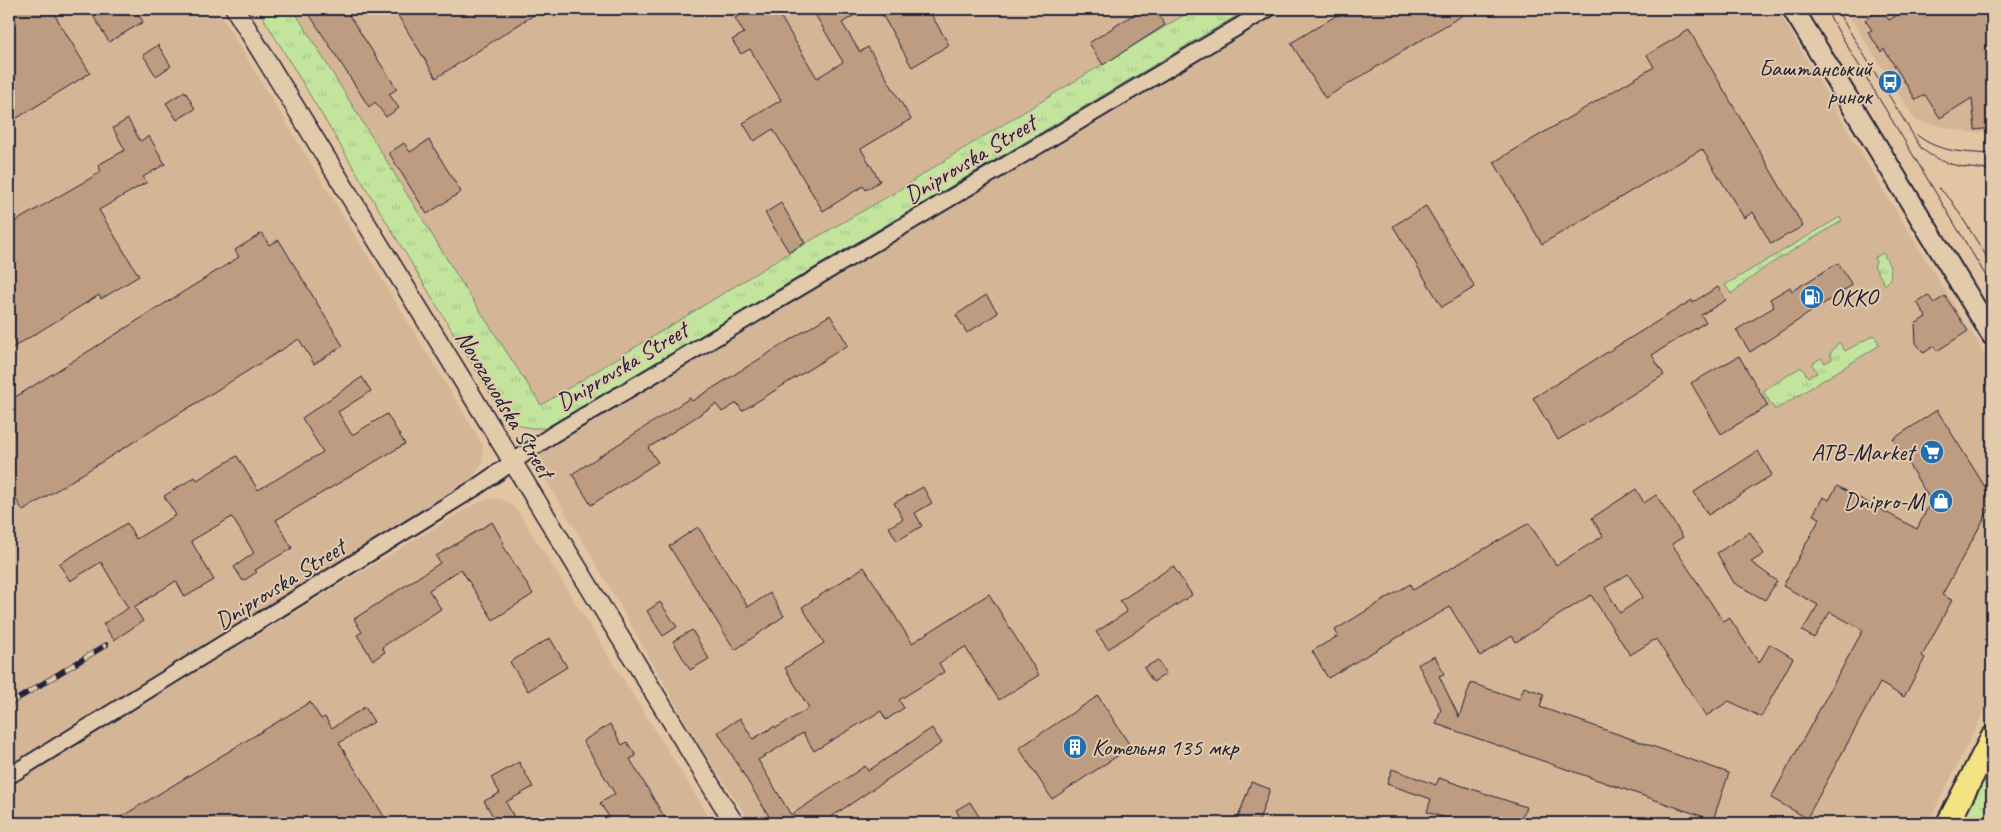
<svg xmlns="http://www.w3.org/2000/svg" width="2001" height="832" font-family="Caveat,sans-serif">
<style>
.built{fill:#d4b697}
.grass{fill:url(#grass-tufts);stroke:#72836c}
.building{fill:#bd9c82;stroke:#22223b;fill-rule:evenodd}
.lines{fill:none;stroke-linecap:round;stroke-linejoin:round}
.minor-casing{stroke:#22223b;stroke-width:19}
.tertiary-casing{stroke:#22223b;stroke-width:21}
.secondary-casing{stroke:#22223b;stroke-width:24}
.primary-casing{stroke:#22223b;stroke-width:26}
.minor{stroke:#e2caaa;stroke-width:15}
.tertiary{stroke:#e2caaa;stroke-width:18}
.secondary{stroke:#e2caaa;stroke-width:20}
.primary{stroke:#f5e382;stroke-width:22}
.tram{stroke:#22223b;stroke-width:1}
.rail-casing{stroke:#22223b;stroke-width:5.5}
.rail{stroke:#e2caaa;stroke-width:4;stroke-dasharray:11;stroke-linecap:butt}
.labels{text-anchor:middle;stroke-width:4;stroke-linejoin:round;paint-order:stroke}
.poi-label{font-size:24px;fill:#22223b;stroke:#e2caaa;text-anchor:end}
.street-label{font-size:24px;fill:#22223b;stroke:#e2caaa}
</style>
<defs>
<pattern id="grass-tufts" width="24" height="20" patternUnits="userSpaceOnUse" patternTransform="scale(1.25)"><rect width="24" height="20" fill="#c2e49d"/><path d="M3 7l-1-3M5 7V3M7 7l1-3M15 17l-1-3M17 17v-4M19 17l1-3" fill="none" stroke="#a6c388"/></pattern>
</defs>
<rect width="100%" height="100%" fill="#e3c5a3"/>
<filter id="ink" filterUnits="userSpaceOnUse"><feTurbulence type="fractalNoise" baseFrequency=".02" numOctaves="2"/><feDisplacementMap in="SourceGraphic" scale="10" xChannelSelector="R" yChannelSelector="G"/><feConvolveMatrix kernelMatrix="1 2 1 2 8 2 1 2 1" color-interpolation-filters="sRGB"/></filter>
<g filter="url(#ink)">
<g class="built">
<polygon points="9,9 217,9 474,430 483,446 483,462 475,475 458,488 9,767"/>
<polygon points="293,9 1194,9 953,155 894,193 789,253 541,405 458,277"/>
<polygon points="1285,9 1777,9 1883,190 1992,366 1992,696 1928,823 751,823 698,743 599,569 543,475 541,455 547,447 636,393 759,323"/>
<polygon points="1845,9 1992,9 1992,131 1973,133 1916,121"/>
<polygon points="488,499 501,499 514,507 523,519 713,823 9,823 9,785 467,508"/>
</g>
<g class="grass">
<path d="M258,9H293L458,277L541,405L789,253L894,193L953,155L1194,9H1248L546,428C519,429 514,425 497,405Z"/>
<polygon points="1840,217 1842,221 1767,266 1731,294 1725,285"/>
<path d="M1883,253C1889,264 1896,275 1885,285L1874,266L1876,262L1874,258Z"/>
<polygon points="1874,335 1880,345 1775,410 1763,391 1801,367 1808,377 1817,373 1812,364 1821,358 1825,363 1832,359 1830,354 1839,342 1845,351"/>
<polygon points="1992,761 1992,823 1961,823"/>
</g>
<g class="building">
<polygon points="9,9 51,9 90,73 9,123"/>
<polygon points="89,9 135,9 143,22 109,42"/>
<polygon points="306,9 345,9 397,89 389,94 399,108 386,117 375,102 369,107"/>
<polygon points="394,9 543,9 436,78"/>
<polygon points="751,9 776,9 817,78 843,62 812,9 864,9 842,23 860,52 868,47 911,119 861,149 880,181 866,190 863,186 823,211 773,129 754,141 743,123 781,100 750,49 741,54 732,40 744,33 735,18"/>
<polygon points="879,9 928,9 949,45 912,67"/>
<polygon points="1142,9 1155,9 1165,25 1103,65 1089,43"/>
<polygon points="1347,9 1473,9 1325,98 1291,43"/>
<polygon points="1882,9 1889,20 1907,9 1992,9 1992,128 1975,130 1972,98 1940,118 1925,95 1916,100 1884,49 1881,52 1868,32 1872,30 1865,20"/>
<polygon points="1689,30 1803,226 1771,244 1753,212 1744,218 1702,149 1542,244 1494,162 1654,67 1647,55"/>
<polygon points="158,45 171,66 156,76 143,55"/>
<polygon points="185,91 195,109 177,120 166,103"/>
<polygon points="128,119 140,141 149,136 165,164 143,177 147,182 99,210 139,276 101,299 99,295 9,350 9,225 101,172 98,165 125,150 113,128"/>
<polygon points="429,140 461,192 427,214 389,153 404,143 410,152"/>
<polygon points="781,203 805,243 789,252 765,213"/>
<polygon points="1426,206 1475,287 1442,307 1393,226"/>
<polygon points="262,233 269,245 279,240 343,346 314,364 299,339 23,511 9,488 9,401 239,257 235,250"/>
<polygon points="1838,263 1852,285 1750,352 1736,330 1774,307 1770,299 1790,287 1792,291"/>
<polygon points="1718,287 1726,300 1701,315 1706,322 1652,355 1664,375 1558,440 1533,398 1692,300 1693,302"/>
<polygon points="986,295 998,313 967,333 956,315"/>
<polygon points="1928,295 1934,303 1945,296 1968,331 1937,351 1934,346 1924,353 1916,343 1915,324 1926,317 1917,302"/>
<polygon points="830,315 848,345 742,411 737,403 722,412 716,404 648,448 658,462 591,505 572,474 690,398 692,401"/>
<polygon points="1739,356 1768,406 1721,434 1691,383"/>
<polygon points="362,377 371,391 338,412 352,435 387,414 405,444 276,520 292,548 255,570 257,572 243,581 234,567 254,553 232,517 191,541 214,580 185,597 176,581 134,607 143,621 114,640 103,624 128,608 101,562 70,581 59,564 127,523 136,539 176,515 164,496 195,477 197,480 237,456 258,490 323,452 302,418"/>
<polygon points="1937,410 1992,498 1992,504 1942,595 1952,600 1922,656 1925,658 1904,697 1880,683 1807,818 1771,798 1863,630 1830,612 1814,638 1802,631 1818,605 1783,586 1820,518 1813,515 1823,497 1829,500 1837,486 1917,529 1931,501 1893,439"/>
<polygon points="1758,451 1772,475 1708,515 1694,492"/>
<polygon points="923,487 932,503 915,513 922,526 897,541 889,527 903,519 894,503"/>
<path d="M1636,489L1644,503L1656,495L1683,537L1672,544L1723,621L1729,617L1759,663L1770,644L1793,658L1761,717L1729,701L1706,716L1656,639L1630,655L1591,595L1516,642L1512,636L1480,656L1450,607L1328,678L1312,651L1338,636L1335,630L1374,606L1410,584L1413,590L1529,523L1556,565L1603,536L1592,518ZM1628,574L1643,597L1620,613L1605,588Z"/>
<polygon points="492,522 504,543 502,544 533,594 493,620 461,569 429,590 441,609 382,647 385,652 373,660 357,635 362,632 354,619 440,563 436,556"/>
<polygon points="698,527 748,607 770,593 784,616 735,650 669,546"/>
<polygon points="1750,532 1764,554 1751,562 1777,581 1765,600 1734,583 1717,553"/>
<polygon points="1173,566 1192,595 1108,649 1096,632 1127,612 1120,601"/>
<polygon points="864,567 912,643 989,594 1039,675 999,700 965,647 939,663 944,672 899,700 904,708 886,720 881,711 814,751 803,733 758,760 791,815 865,766 868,771 932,728 942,743 822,823 773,823 718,732 740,718 753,739 775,726 776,728 809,708 785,668 824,643 802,607"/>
<polygon points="660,602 677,627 663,636 647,611"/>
<polygon points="692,630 709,659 690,670 673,641"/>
<polygon points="550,638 567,667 528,691 510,662"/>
<polygon points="1435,656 1444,674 1439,676 1459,717 1471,683 1519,699 1524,687 1544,694 1540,707 1729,773 1713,820 1436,724 1441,709 1418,664"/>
<polygon points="1158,660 1166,674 1153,682 1144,668"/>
<polygon points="1098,696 1131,747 1052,799 1019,748"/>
<polygon points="310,702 321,719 325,717 332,728 365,707 374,722 339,743 388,823 111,823"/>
<polygon points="610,724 622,745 627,742 636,756 630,759 668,823 613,823 600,803 615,794 583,741"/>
<polygon points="519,762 533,787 506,802 517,823 497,823 484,801 500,793 491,778"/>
<polygon points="1392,769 1436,785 1439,778 1526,807 1520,823 1462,823 1427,812 1431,799 1387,784"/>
<polygon points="1251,782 1270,789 1258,823 1236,823"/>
<polygon points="970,802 983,823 963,823 956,810"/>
</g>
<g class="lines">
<g class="minor-casing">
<polyline id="minor" points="9,776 475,488 552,435 1268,9"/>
</g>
<g class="tertiary-casing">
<polyline id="tertiary" points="235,9 734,823"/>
</g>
<g class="secondary-casing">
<polyline id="secondary" points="1793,9 1992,335"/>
</g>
<g class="primary-casing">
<polyline id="primary" points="1948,823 1992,738"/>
</g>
<use href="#minor" class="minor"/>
<use href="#tertiary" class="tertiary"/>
<use href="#secondary" class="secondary"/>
<use href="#primary" class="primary"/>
<g class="tram">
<polyline points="1825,9 1992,286"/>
<path d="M1836,9L1921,148C1942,166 1965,168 1992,170"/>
<path d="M1917,135C1939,153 1965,152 1992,154"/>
<polyline points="1939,188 1951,200 1992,265"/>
</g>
<g class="rail-casing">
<polyline id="rail" points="9,704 106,645"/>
</g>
<use href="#rail" class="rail"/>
</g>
</g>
<defs>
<g id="bus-disc" transform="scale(1.25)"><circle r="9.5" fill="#1f6fb2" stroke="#e2caaa"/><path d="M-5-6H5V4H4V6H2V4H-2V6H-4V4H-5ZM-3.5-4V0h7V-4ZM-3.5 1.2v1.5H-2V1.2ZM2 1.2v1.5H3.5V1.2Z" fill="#fff"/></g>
<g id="fuel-disc" transform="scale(1.25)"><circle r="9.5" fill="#1f6fb2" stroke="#e2caaa"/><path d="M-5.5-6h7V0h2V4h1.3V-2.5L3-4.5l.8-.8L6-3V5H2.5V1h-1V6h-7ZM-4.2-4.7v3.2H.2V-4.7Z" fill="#fff"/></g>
<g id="supermarket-disc" transform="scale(1.25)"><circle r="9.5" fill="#1f6fb2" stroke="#e2caaa"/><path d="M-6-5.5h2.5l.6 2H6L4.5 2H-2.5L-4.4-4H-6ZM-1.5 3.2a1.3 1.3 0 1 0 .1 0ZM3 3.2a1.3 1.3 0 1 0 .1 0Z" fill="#fff"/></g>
<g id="shop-disc" transform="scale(1.25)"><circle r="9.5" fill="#1f6fb2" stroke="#e2caaa"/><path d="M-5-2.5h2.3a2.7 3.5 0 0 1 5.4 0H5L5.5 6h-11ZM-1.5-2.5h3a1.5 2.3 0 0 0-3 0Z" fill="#fff"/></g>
<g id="building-disc" transform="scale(1.25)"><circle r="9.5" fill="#1f6fb2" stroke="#e2caaa"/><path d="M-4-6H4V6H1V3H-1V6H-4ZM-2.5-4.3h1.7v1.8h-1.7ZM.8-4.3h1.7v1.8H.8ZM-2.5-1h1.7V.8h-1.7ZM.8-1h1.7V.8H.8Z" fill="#fff"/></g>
</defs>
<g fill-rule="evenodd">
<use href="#bus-disc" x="1890" y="82"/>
<use href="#fuel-disc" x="1812" y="297"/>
<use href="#supermarket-disc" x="1932" y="452"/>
<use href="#shop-disc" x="1941" y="501"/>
<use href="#building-disc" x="1075" y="747"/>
</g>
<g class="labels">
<g class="poi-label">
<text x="1872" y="76">Баштанський<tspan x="1872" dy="28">ринок</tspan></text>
<text x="1830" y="305" text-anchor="start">OKKO</text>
<text x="1914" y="460">ATB-Market</text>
<text x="1924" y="509">Dnipro-M</text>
<text x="1092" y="755" text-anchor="start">Котельня 135 мкр</text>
</g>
<g class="street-label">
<text transform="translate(970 159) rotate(-31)" y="8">Dniprovska Street</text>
<text transform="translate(622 366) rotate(-31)" y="8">Dniprovska Street</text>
<text transform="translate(505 404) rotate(59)" y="8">Novozavodska Street</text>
<text transform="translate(280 584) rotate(-32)" y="8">Dniprovska Street</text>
</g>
</g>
<rect width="2001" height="832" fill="none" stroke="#e2caaa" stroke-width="30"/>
<rect x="15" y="15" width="1971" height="802" fill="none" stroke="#22223b" stroke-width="2" filter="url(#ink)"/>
</svg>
